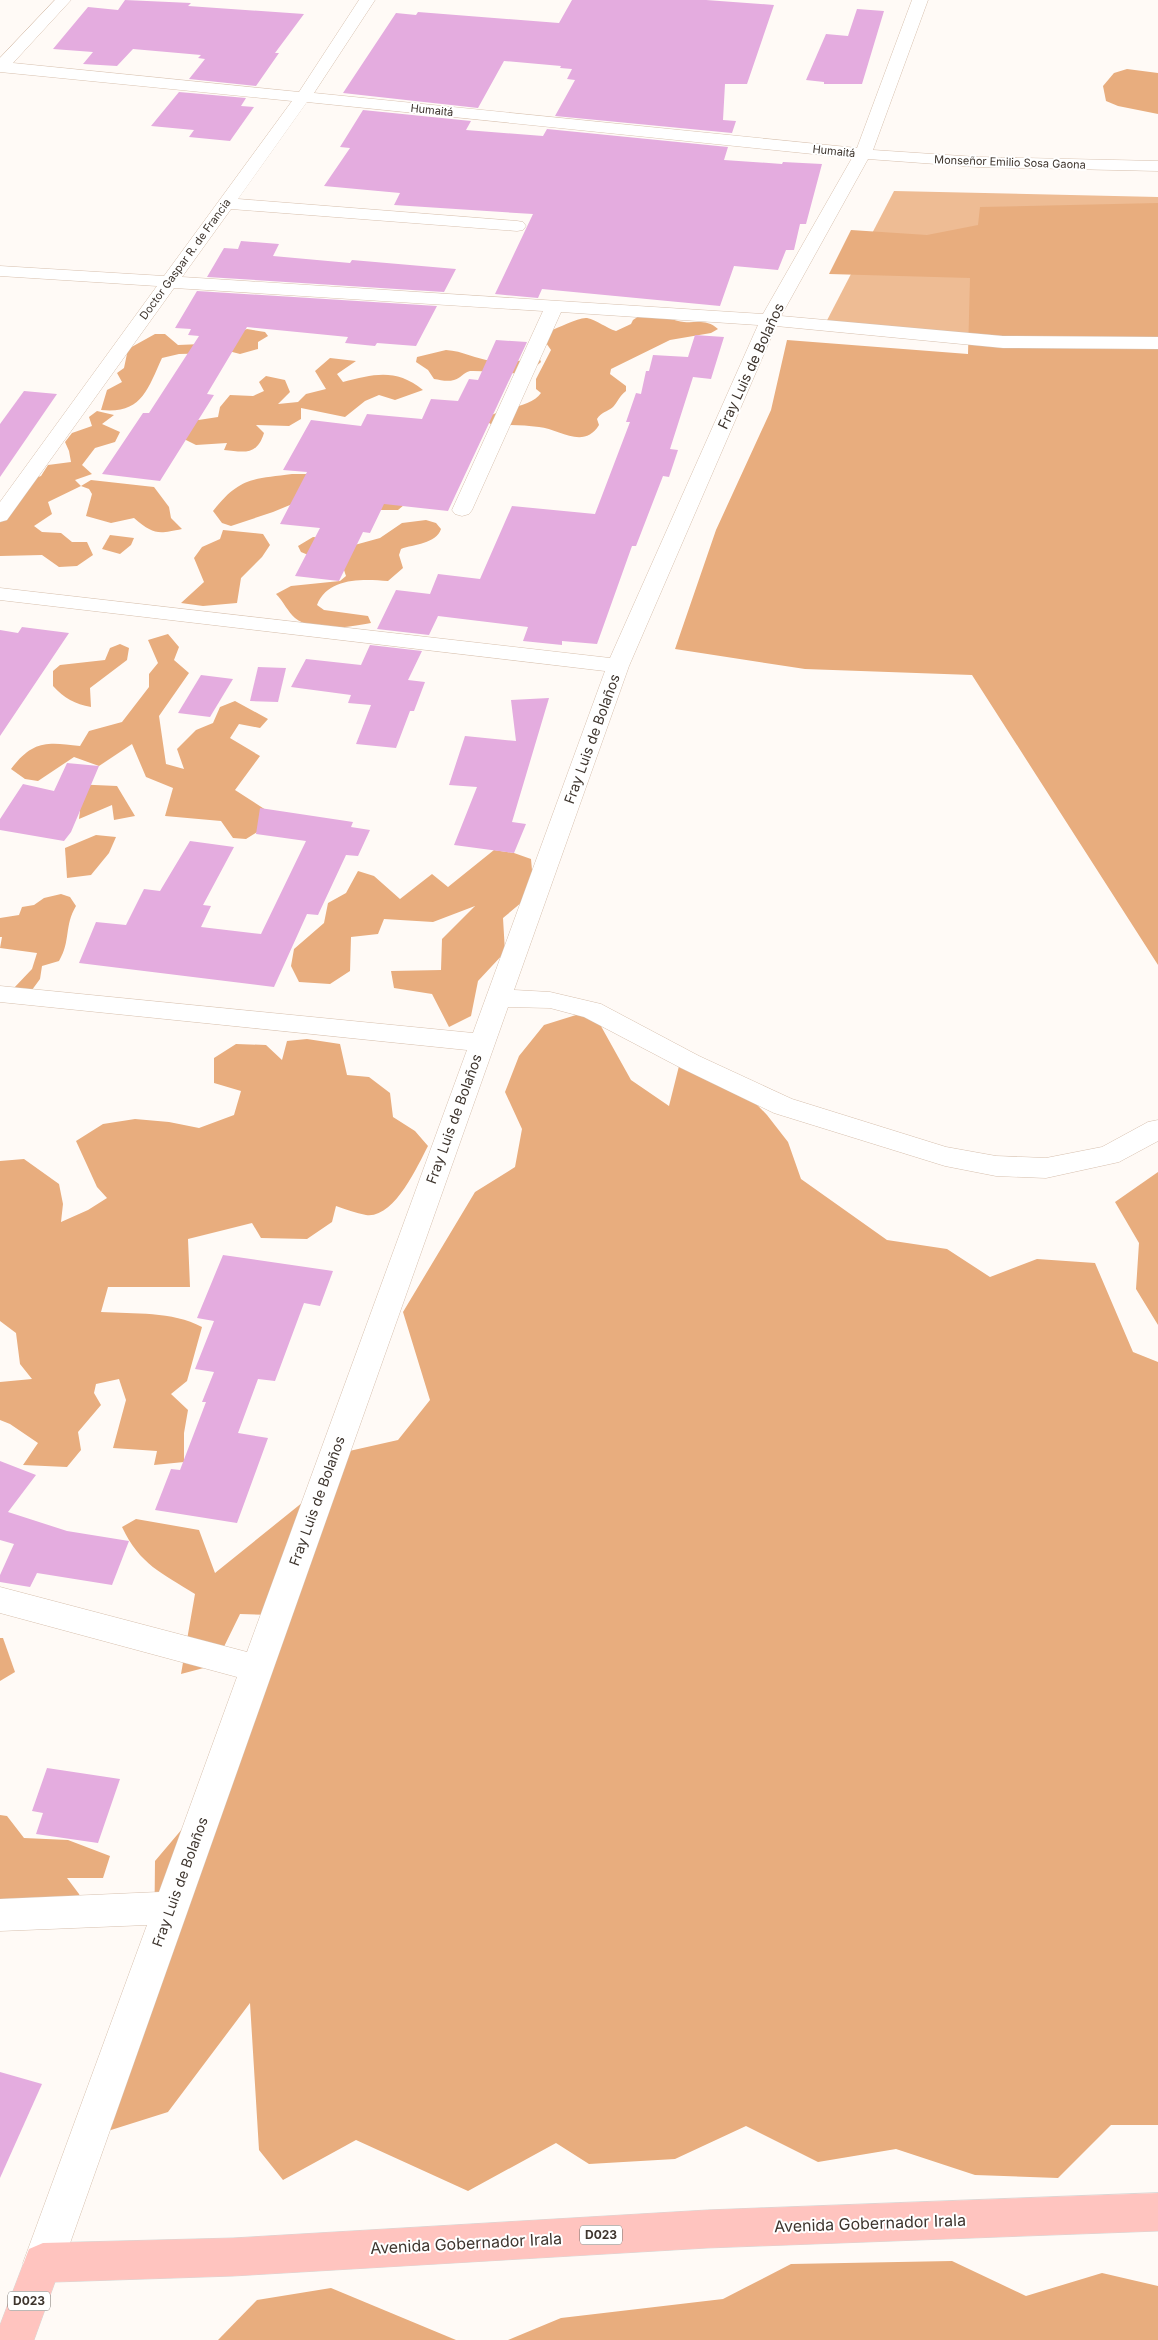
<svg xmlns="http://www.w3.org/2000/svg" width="1158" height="2340" font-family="Inter,sans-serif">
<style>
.green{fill:#eebc94}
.forest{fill:#e8ad7e}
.building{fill:#e4acdf}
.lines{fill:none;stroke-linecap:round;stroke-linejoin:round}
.minor-casing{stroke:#d7c0ae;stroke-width:1}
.major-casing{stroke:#d8d7d5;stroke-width:1}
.minor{fill:#fff;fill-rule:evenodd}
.major{fill:#ffc4bf;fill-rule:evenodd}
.labels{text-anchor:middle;stroke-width:4;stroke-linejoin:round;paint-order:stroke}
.far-street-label{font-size:11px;fill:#3e352e;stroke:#fff}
.shield{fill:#fff;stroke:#78726d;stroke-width:1}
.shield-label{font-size:12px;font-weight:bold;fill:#3e352e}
.street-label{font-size:14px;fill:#3e352e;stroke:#fff}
.near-street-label{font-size:16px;fill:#3e352e;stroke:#fff}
</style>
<rect width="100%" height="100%" fill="#fffaf6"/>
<polygon class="green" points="894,191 1158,197 1158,348 822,330"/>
<g class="forest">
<polygon points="1127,69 1158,73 1158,114 1118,106 1106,101 1103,86 1114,73"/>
<polygon points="1158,203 1158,965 972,675 805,669 675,649 716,530 771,410 787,340 968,354 970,278 829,274 851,230 927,235 978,225 980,207"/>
<path d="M657,314C665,317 675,321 684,322C697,323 707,319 718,329L711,333L670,340L611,369L610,374L626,386V391C619,396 618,402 613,407C607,412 601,412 597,419L599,425C584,450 559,429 539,427C523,425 509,424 493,426L488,422V417C503,407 532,407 541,393L536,389V379L551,350L544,340L549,331C559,328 578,317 587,318C597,320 606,328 616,331L631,324L633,320L639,316Z"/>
<path d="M247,329L265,332L268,336L258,342V349L240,354L213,347L219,353L179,354L162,358C147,391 141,414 101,410L107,390L122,382L117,373L124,368L128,349L155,334H165L178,345L202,344Z"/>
<path d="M446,350C463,351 476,359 492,361C508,363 524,361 539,357L541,362C522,381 494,370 470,371C464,372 460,379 454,380C447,382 441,380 434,379L428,370L416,362L417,357Z"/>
<path d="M330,358L356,361L337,374L343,382C374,374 396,368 423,390L395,400L379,395L365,401L345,417L301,408V419L289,426L256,425L264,433C257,456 244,452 224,450L227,443L196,445L182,438L179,423L218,417L220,407L230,395L253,396L264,391L259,382L266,376L285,380L290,392L278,404L298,402L306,394L326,389L315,371Z"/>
<path d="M97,411L114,415L102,424L120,432L115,442L95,448L82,465L92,474L75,480L81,486L91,480L154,487L169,507L171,518L182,529C158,534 154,535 134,518L111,523L86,516L92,494L89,489L81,486L48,502L52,514L34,526L42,532L61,533L72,542H87L93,555L77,566L59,567L42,555L0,556V518L28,481L41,476L48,465L71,462L69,451L65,442L72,433L92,426L89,417Z"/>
<path d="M292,474H318L404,505L398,510H358L302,500L273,512L231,526L222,523L213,511C239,478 252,479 292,474Z"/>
<path d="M426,520L436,523L441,529C436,544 414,544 401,549L399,555L403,568L388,581C363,579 328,577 317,605L324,610L368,616L371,623C351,627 313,633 295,618C288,612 283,601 276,594L291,586L340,581L346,576L344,570L301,552L298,546L313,537L324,538L351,546L380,538L402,523Z"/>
<polygon points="223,530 263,534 270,545 262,557 241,578 237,603 203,606 181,603 204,582 194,558 202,547 220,539"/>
<polygon points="110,535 134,538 131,545 120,554 102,549"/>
<path d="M168,634L179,647L174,660L189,673L159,716L166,764L184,769L177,749L196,730L213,723L220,707L235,701L268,719L260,728L239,724L230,738L260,756L235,790L269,812L265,827L246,839L233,838L221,821L165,816L173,788L146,777L132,744L99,766L74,757L38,781L25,779L11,769C33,740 47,742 80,746L89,731L122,722L149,687V674L158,663L148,640Z"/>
<path d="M120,644L129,648L127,660L90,688L91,707C75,704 64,698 53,686V671L60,665L105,660L110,648Z"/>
<polygon points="72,784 117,786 135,816 114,820 112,805 79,819 80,811 57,810"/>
<polygon points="96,835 116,837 109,853 91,875 67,878 65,848"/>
<polygon points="494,850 514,853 531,859 534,892 503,918 505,952 478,981 471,1016 449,1027 432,994 394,988 391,971 441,970 442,939 475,906 433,922 384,919 378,934 351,937 350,971 330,984 299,982 291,966 294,949 324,923 328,903 346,893 358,871 374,876 400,899 432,874 448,887"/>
<path d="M61,894L70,897L76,906C64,926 71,941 59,961L42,966L40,979L29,994L13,989L32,969L37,953L0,948L2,937H0V918L19,915L22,907L34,905L44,898Z"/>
<path d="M592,1010L631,1080L669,1106L679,1066L736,1083L767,1115L788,1142L801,1179L887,1240L947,1249L990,1277L1037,1259L1095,1263L1133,1352L1158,1362V2125H1111L1058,2178L975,2175L896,2149L818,2162L746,2126L675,2159L589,2164L556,2143L468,2191L356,2140L283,2180L259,2150L250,2003L168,2112L111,2130L85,2109L154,1955L155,1861L210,1796L274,1615L240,1614L215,1665L181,1674L195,1594C162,1573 140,1565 122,1527L136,1519L199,1530L215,1573L308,1498L336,1454L398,1440L430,1400L403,1312L475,1192L515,1167L522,1129L505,1092L519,1056L544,1025Z"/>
<path d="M307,1039L340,1044L347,1075L369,1077L390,1093L393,1117L415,1131L428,1146C417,1167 394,1219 366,1215C356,1213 345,1209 336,1206L332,1222L307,1239L261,1238L252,1223L188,1239L190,1287H108L101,1312C134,1314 172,1311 202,1327L187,1381L171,1394L188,1410L184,1433V1462L154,1465L157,1451L113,1448L126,1400L119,1379L96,1384L94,1393L101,1405L78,1432L81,1450L67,1467L23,1465L38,1443L10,1424L0,1420V1382L32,1379L20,1364L16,1333L0,1321V1161L24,1159L59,1184L63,1204L61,1222L88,1210L107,1198L97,1187L76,1141L103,1124L135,1119L169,1122L199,1128L234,1115L241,1091L214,1083V1058L236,1044L266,1045L282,1060L287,1041Z"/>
<polygon points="1158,1172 1158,1325 1136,1289 1139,1243 1115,1202"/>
<polygon points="0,1638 3,1638 15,1672 0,1681"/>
<polygon points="0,1815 7,1816 24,1838 68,1840 110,1856 103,1878 67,1878 79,1894 86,1909 0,1914"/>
<polygon points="952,2261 1026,2296 1102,2273 1158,2286 1158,2340 508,2340 561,2318 723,2299 791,2264"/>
<polygon points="331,2288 456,2340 218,2340 257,2300"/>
</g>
<g class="building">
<polygon points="125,0 191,3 188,6 304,14 275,53 279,53 256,86 189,79 205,59 198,58 201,55 133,49 117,66 83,64 93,52 53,49 88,7 118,10"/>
<polygon points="572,0 706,0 774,5 747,84 725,84 723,120 736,121 732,133 555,116 575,80 567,79 572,69 560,68 561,66 504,61 478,108 343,93 396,13 416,15 418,12 559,23"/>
<polygon points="857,9 884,11 862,84 824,84 824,82 806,80 826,34 848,36"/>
<polygon points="179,92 246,98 241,106 254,107 230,141 189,137 194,130 151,126"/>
<polygon points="363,110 471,121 466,130 543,136 547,129 728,147 724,160 782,164 783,162 822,164 806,224 800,224 794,250 786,250 778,270 734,266 720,306 542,289 538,298 495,294 533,214 394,205 400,193 324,186 350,148 340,147"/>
<polygon points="241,241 279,244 273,256 350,263 352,260 456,269 444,292 207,277 224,248 238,249"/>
<polygon points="197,291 437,306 416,346 377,343 375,346 345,343 348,337 247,327 207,394 214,395 160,481 102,474 143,413 149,413 199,336 188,335 191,329 175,328"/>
<polygon points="695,335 724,337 711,379 693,377 670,449 678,450 669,477 663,476 636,546 632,546 597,644 562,641 562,645 523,641 528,627 438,616 429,635 377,629 396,590 430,594 438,574 480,579 512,506 595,514 630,422 626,422 636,393 641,394 646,371 649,371 653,355 688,357"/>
<polygon points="496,340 527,342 448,511 384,504 370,533 363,532 339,581 295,576 320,528 280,524 307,472 283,470 311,420 361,426 367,414 422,419 431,399 458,401 469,379 478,380"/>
<polygon points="24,391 57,394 0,477 0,424"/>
<polygon points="22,627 69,633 0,736 0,630 18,633"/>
<polygon points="370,645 422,651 408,680 425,682 414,711 410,711 396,748 356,744 371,705 348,703 351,695 291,687 306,659 361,665"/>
<polygon points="258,667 286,668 278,702 250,701"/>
<polygon points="201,675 233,679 210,717 178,713"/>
<polygon points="549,698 512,822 526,824 514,853 454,845 477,787 449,785 465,736 516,741 511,700"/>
<polygon points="67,763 99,766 71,832 64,841 0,830 0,819 23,784 54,791"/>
<polygon points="260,808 353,822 351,827 370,830 358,856 346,855 318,915 307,914 274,987 79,963 96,922 126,925 144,889 160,891 190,841 234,847 203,905 211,906 201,927 261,934 306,841 256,834"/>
<polygon points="223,1255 333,1271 320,1306 304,1303 275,1381 258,1379 238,1433 268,1438 237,1523 155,1510 171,1469 180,1470 206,1402 202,1402 214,1372 195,1369 214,1321 197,1318"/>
<polygon points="0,1461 36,1475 8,1512 67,1531 129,1541 112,1585 37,1573 30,1587 0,1582 0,1575 14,1544 0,1540"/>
<polygon points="47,1768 120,1779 98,1843 36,1834 43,1813 32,1811"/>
<polygon points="0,2072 42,2084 0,2178"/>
</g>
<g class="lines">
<g class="minor-casing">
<path id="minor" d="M55,0H71L13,63L299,92L359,0H375L314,93L857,148L912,0H928L873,150L977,157L1158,161V171L977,167L868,159L781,316L1003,336L1158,337V349L1003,348L776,326L629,666L514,990L550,992L601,1004L699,1056L792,1099L946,1147L996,1156L1046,1158L1102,1147L1148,1122L1158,1120V1141L1119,1162L1046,1178L996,1176L945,1166L774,1113L681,1068L584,1017L550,1008L508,1007L63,2263L57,2277L43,2283L29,2277L23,2263L147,1925L0,1931V1899L159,1892L237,1677L0,1613V1587L247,1652L467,1050L0,1002V986L473,1033L605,671L0,600V588L610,658L758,325L561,312L472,510L469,514L462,516L455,514L452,510L543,311L174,288L7,520L0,522V502L157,286L0,276V266L164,276L292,101L0,72V58ZM307,102L852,158L763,314L182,277L231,209L517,231L523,230L526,226L523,222L517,221L238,199Z"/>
</g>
<g class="major-casing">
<polygon id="major" points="1158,2193 1158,2231 707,2248 233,2276 55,2282 34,2340 0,2340 0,2325 29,2249 43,2243 233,2238 707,2210"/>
</g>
<use href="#minor" class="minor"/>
<use href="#major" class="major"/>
</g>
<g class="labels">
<g class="far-street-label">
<text transform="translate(432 110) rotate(6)" y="4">Humaitá</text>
<text transform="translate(834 151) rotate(6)" y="4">Humaitá</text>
<text transform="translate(1010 162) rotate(2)" y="4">Monseñor Emilio Sosa Gaona</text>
<text transform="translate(185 259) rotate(-54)" y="4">Doctor Gaspar R. de Francia</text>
</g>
<g class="shield">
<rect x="580" y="2225.5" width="42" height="19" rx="4"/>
<rect x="8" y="2291.5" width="42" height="19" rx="4"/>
</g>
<g class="shield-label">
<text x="601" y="2239">D023</text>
<text x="29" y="2305">D023</text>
</g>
<g class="street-label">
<text transform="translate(751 366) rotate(-65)" y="5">Fray Luis de Bolaños</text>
<text transform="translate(592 739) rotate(-70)" y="5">Fray Luis de Bolaños</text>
<text transform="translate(454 1119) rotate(-70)" y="5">Fray Luis de Bolaños</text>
<text transform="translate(317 1501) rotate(-70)" y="5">Fray Luis de Bolaños</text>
<text transform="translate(180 1882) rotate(-70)" y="5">Fray Luis de Bolaños</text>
</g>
<g class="near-street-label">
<text transform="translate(870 2223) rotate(-2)" y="6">Avenida Gobernador Irala</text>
<text transform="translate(466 2243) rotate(-3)" y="6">Avenida Gobernador Irala</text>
</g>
</g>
</svg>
